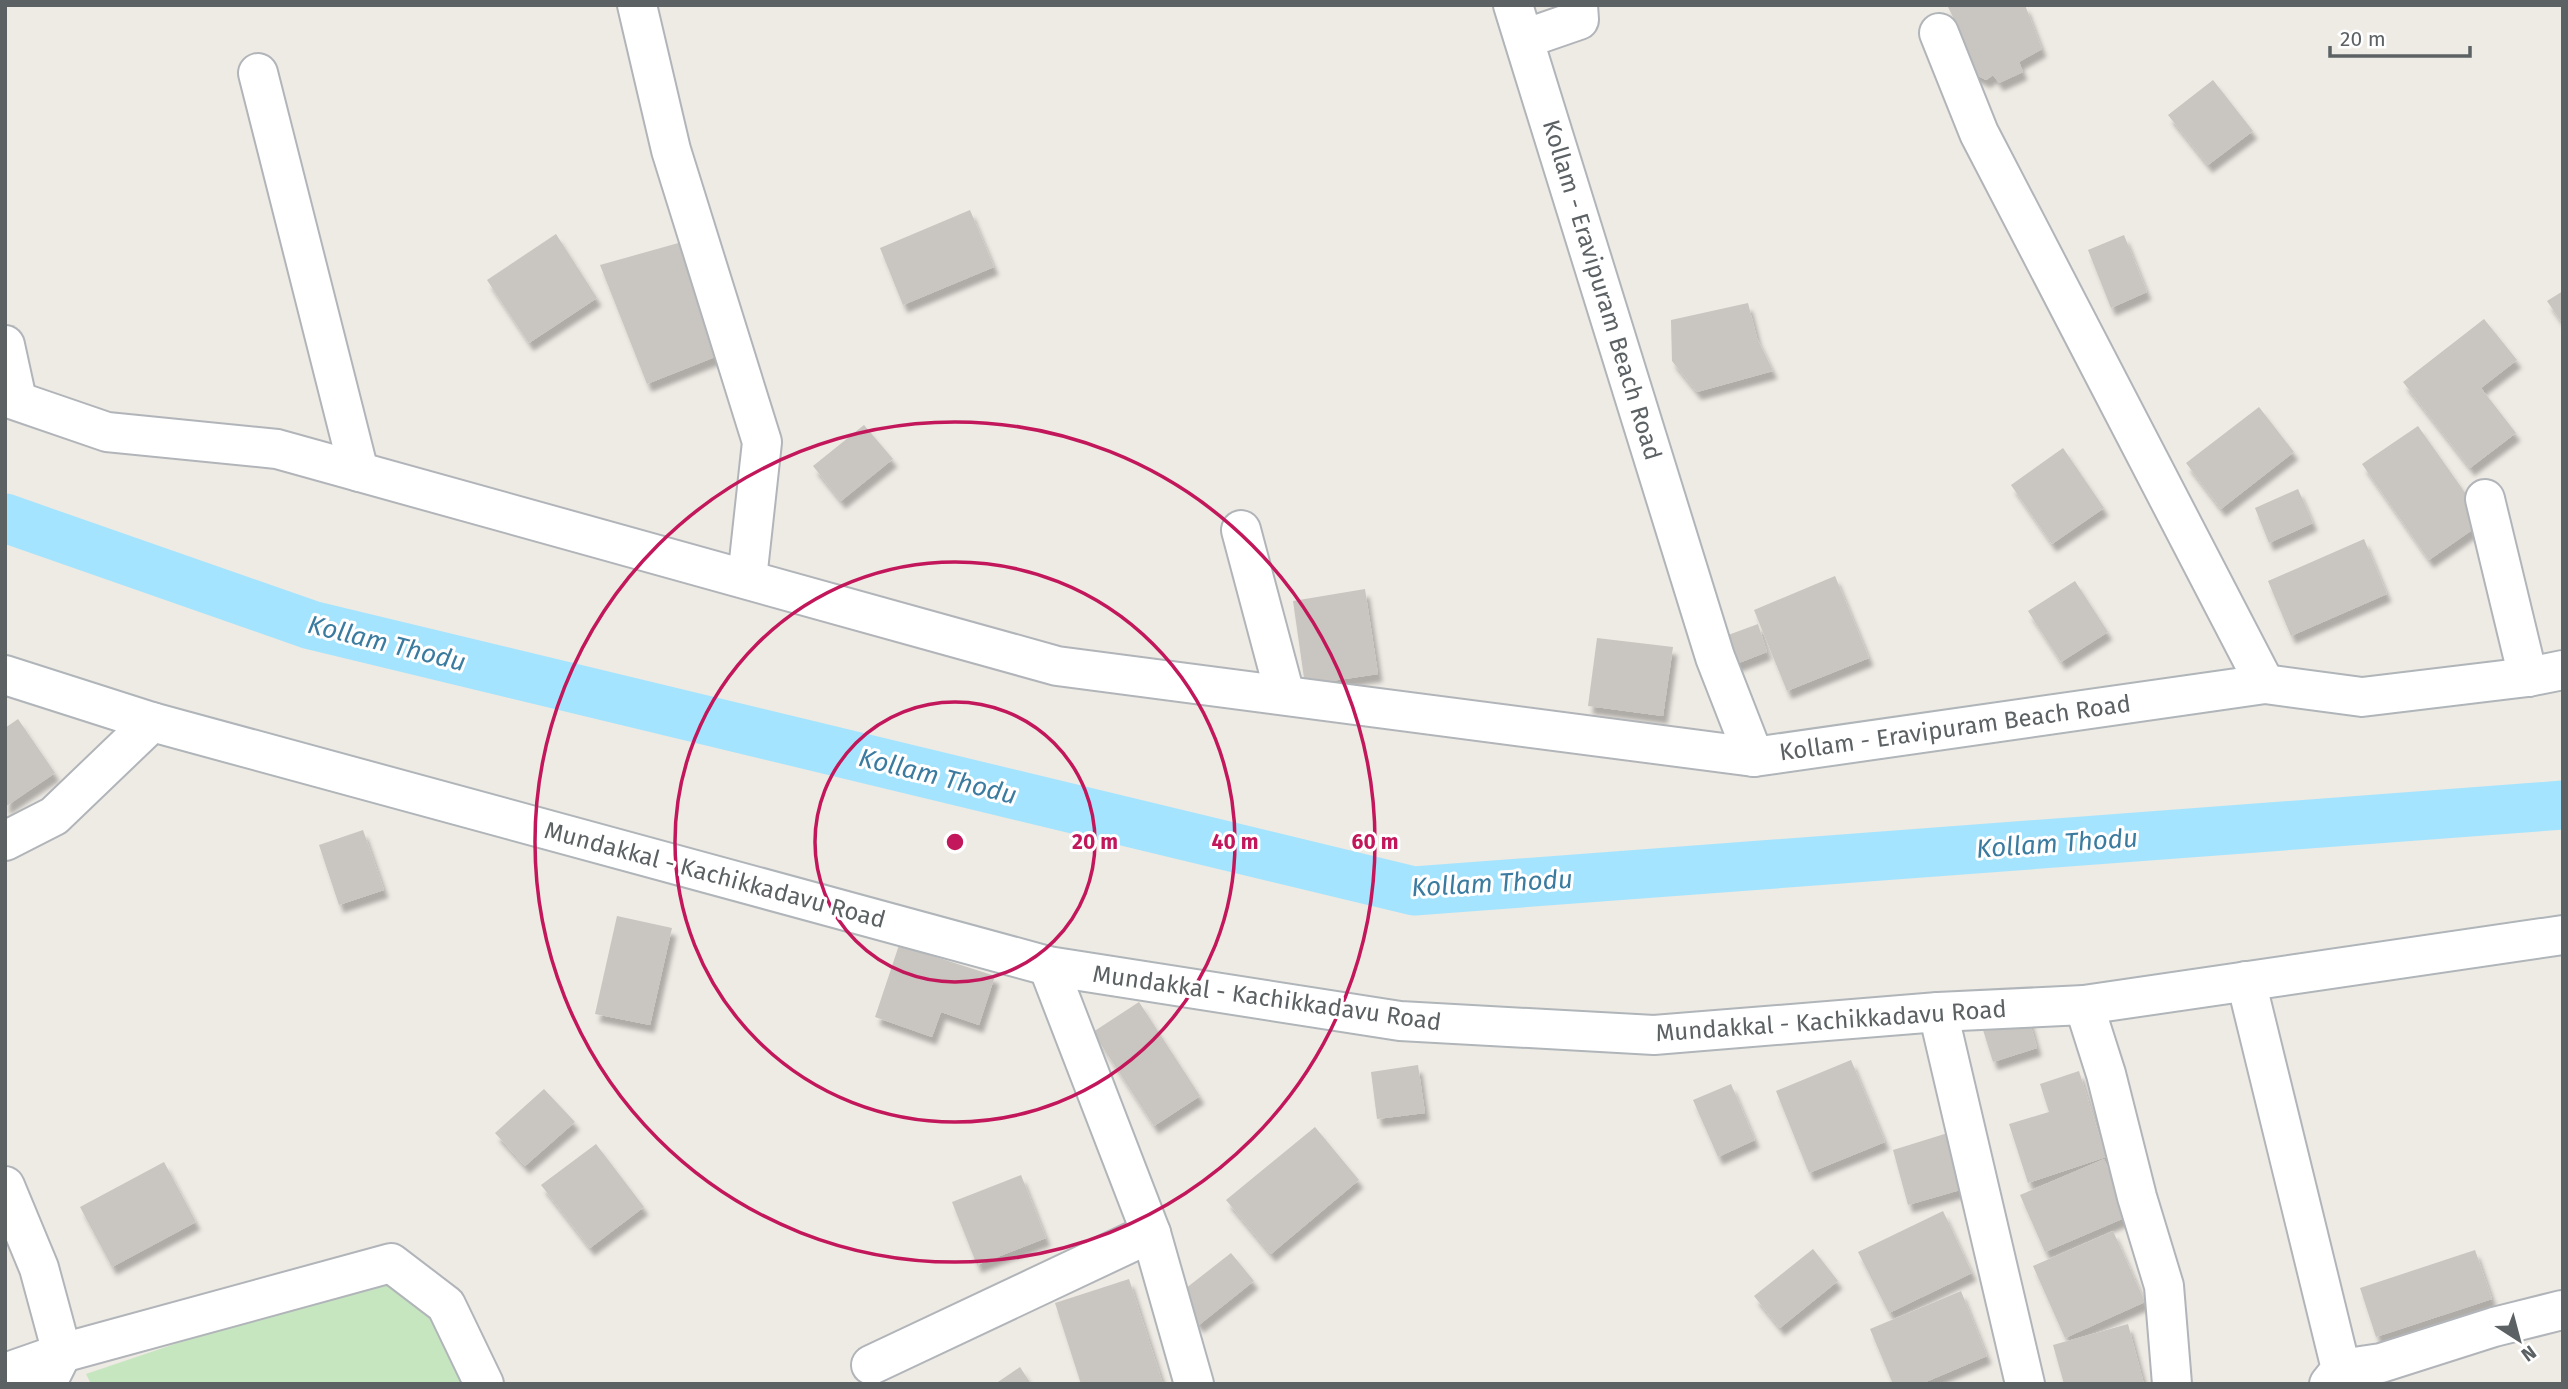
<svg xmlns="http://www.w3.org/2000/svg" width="2568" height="1389" font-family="'Fira Sans',sans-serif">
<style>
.green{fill:#c6e6c0}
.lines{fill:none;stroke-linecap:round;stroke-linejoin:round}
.canal{stroke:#a4e4fe;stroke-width:49}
.building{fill:#c9c5c0;filter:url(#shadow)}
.street-casing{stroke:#b1b5b9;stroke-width:42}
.secondary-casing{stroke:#b0b5b9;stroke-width:42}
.street{stroke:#fff;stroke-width:38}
.secondary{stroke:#fff;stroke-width:38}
.ring{fill:none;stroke:#c2185b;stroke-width:3.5}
.labels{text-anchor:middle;stroke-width:6;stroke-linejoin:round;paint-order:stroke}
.street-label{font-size:24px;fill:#5c6164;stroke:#fff}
.water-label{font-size:26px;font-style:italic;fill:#3b7b9f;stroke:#fff}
.centre{fill:#c2185b;stroke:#fff;stroke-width:3.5}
.ring-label{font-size:21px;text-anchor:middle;font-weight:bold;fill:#c2185b;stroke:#fff;stroke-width:6;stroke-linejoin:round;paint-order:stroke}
</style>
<defs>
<filter id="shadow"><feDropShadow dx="4.5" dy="8" stdDeviation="2" flood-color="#0004"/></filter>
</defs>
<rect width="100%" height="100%" fill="#eeeae4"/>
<polygon class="green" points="379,1275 431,1313 468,1384 91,1384 86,1374"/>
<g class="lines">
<polyline class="canal" points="5,518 311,625 1414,891 2563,805"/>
</g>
<g class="building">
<polygon points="1947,5 2025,5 2042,49 2019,62 2023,72 1999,83 1993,75 1986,80 1952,63 1939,33 1959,29"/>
<polygon points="2213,80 2253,131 2208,165 2168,115"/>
<polygon points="970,210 994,267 903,305 880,248"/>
<polygon points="556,234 597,298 529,343 487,280"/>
<polygon points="2124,235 2147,292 2111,308 2088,250"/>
<polygon points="682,242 720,355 647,384 600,265"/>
<polygon points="2563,291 2563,324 2547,301"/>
<polygon points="1748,303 1757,338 1773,371 1697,392 1672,361 1671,320"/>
<polygon points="2484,319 2517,360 2481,388 2516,433 2470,468 2403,382"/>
<polygon points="2259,407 2294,452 2221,509 2186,463"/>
<polygon points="864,425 893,459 841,501 813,466"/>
<polygon points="2418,426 2485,521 2429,560 2362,464"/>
<polygon points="2063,448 2104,508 2052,544 2011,485"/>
<polygon points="2298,489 2313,523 2269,543 2255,508"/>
<polygon points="2364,539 2387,594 2291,636 2268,581"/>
<polygon points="1835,576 1869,658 1787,691 1754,610"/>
<polygon points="2075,581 2108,632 2061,662 2028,611"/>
<polygon points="1365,589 1378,674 1305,685 1293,601"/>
<polygon points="1758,624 1767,652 1731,666 1720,638"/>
<polygon points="1597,638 1673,647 1663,716 1588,706"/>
<polygon points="18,719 55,773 5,807 5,728"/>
<polygon points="363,830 384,890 339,905 319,845"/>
<polygon points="617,916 672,928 650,1025 595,1014"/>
<polygon points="899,945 995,976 979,1025 941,1012 932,1037 875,1017"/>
<polygon points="1139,1002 1200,1096 1154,1126 1093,1032"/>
<polygon points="2028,1016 2037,1048 1993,1062 1983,1030"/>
<polygon points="1851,1060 1885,1142 1809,1173 1776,1091"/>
<polygon points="1418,1065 1425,1113 1377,1119 1371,1072"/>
<polygon points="2079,1071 2106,1157 2028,1183 2009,1124 2049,1112 2040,1084"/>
<polygon points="1731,1084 1755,1140 1718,1157 1693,1100"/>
<polygon points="544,1089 575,1122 525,1166 495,1133"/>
<polygon points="1315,1127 1359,1180 1271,1254 1226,1200"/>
<polygon points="1951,1132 1967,1188 1908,1205 1893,1150"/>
<polygon points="596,1144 644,1207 590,1248 541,1185"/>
<polygon points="2104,1159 2129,1216 2045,1252 2020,1195"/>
<polygon points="164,1162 196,1222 112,1267 80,1207"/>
<polygon points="1021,1175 1046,1238 977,1265 952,1202"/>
<polygon points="1943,1211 1972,1273 1889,1313 1858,1252"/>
<polygon points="2113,1231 2145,1302 2065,1338 2033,1266"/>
<polygon points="1813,1249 1838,1281 1780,1328 1754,1296"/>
<polygon points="2475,1250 2492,1299 2376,1337 2360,1288"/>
<polygon points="1231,1253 1254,1281 1199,1325 1176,1296"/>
<polygon points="1129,1279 1163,1384 1081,1384 1055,1303"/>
<polygon points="1961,1291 1987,1356 1921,1384 1893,1384 1870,1329"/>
<polygon points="2128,1324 2144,1384 2064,1384 2053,1345"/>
<polygon points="1020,1367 1031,1384 995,1384"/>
</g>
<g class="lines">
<g class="street-casing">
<g id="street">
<polyline points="637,5 671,150 762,442 747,579"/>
<polyline points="1939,33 1979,133 2265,684"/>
<polyline points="1524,39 1579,20 1578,5"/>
<polyline points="258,73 359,472"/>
<polyline points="5,345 17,400"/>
<polyline points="5,397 107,432 277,449 1057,666 1754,757"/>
<polyline points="2485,499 2528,677"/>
<polyline points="1241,530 1285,695"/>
<polyline points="5,841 54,816 152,722"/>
<polyline points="2246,981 2341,1369 2329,1384"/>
<polyline points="2084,1005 2106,1074 2137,1197 2164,1286 2172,1384"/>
<polyline points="1938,1012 2025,1384"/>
<polyline points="5,1186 39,1268 62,1353 51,1375"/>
<polyline points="871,1365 1151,1233"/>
<polyline points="2341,1369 2381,1363 2494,1327 2562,1310"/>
<polyline points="5,1373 62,1353 391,1263 446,1305 484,1384"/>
</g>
</g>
<g class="secondary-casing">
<g id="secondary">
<polyline points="1513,5 1715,657 1754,757 2265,684 2362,697 2528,677 2563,670"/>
<polyline points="5,675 152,722 1048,966 1400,1021 1654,1035 1938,1012 2084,1005 2563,935"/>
<polyline points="1048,966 1151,1233 1194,1384"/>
</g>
</g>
<use href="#street" class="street"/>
<use href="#secondary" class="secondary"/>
</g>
<g class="ring">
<circle cx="955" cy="842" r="140"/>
<circle cx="955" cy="842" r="280"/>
<circle cx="955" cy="842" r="420"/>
</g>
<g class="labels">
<g class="street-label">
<text transform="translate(1602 290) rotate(73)" y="8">Kollam - Eravipuram Beach Road</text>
<text transform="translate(1955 728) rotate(-8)" y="8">Kollam - Eravipuram Beach Road</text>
<text transform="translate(715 875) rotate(15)" y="8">Mundakkal - Kachikkadavu Road</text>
<text transform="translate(1267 998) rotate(8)" y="8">Mundakkal - Kachikkadavu Road</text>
<text transform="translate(1831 1021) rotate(-4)" y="8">Mundakkal - Kachikkadavu Road</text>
</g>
<g class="water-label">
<text transform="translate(387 643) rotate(14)" y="9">Kollam Thodu</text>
<text transform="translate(938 776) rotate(14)" y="9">Kollam Thodu</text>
<text transform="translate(2057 843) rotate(-4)" y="9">Kollam Thodu</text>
<text transform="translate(1492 883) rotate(-3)" y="9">Kollam Thodu</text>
</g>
</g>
<circle cx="955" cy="842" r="10" class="centre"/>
<g class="ring-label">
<text x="1095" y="849">20 m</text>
<text x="1235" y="849">40 m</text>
<text x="1375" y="849">60 m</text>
</g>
<rect width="2568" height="1389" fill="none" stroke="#5c6164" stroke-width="14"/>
<g transform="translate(2519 1340) rotate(144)" stroke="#ffffff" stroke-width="5" paint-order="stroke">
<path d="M0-5L12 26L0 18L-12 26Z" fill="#5c6164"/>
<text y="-10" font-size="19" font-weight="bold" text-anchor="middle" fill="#5c6164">N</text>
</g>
<path d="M2330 46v10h140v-10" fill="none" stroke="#5c6164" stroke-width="3.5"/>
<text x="2340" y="46" font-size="21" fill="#5c6164" stroke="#ffffff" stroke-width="5" paint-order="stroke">20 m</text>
</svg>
